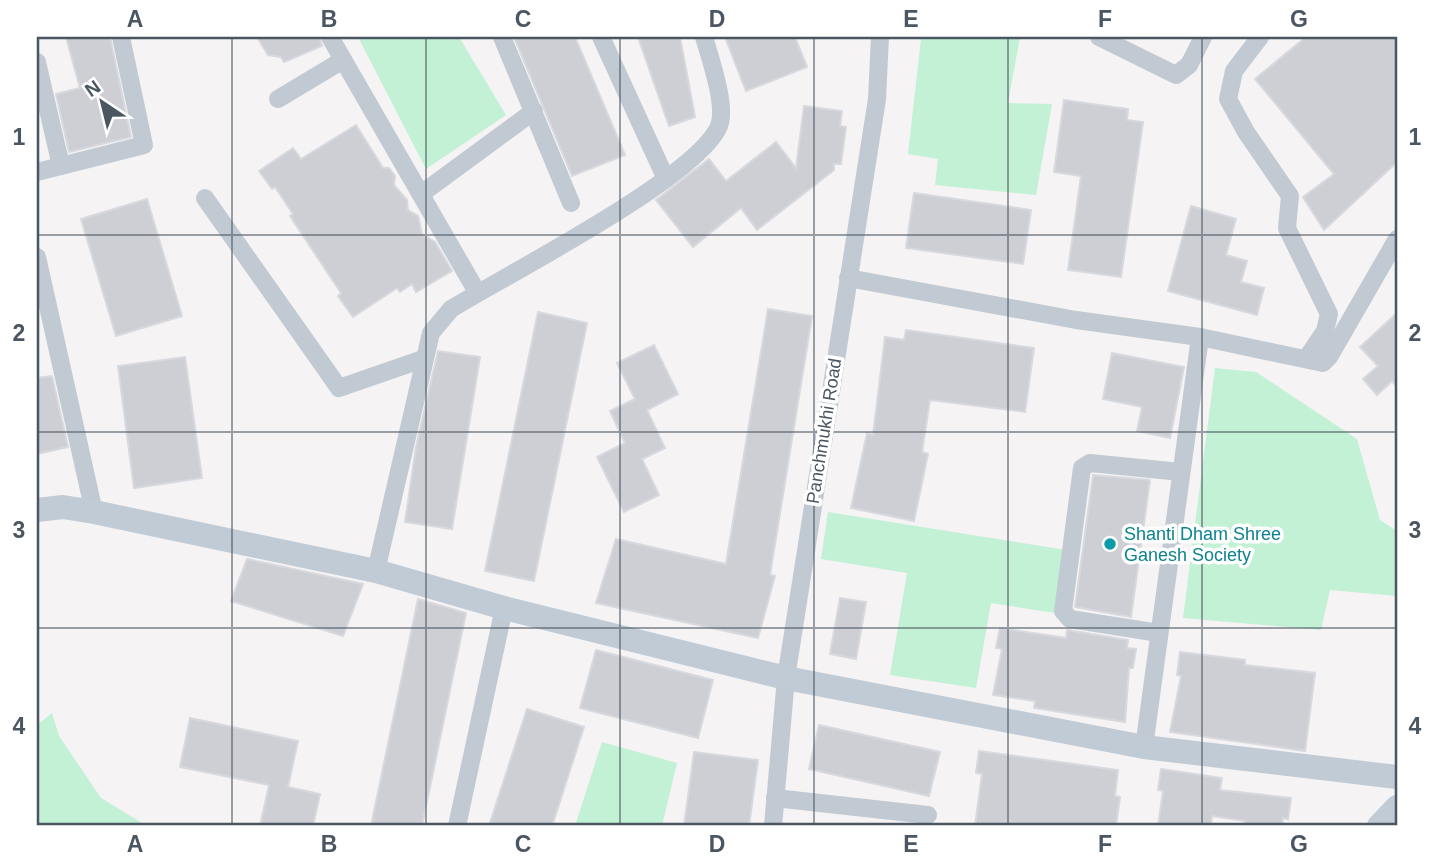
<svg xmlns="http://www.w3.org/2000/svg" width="1434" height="863" font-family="Arial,sans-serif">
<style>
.green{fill:#c3f1d5}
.building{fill:#cdcfd5;stroke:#d7d9de;stroke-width:2}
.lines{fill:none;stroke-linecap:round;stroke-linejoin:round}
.street{stroke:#c1cad2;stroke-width:18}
.secondary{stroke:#c1cbd6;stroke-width:24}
.grid{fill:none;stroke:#4a5661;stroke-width:2;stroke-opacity:0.55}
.culture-dot{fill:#0f9aa8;stroke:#fff;stroke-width:2.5}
.labels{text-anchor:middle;stroke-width:7;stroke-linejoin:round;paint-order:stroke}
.street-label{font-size:18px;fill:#4a5661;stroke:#fff}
.culture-label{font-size:18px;fill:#0d838f;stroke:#fff;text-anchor:start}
.neatline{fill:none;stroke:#4a5661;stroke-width:2.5}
.grid-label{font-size:23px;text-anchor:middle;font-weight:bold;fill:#4a5661}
</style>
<rect width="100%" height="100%" fill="#f5f3f3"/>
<g class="green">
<polygon points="358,37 459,37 506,115 426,169"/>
<polygon points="934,37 1020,37 1008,103 1052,104 1036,195 935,185 938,159 908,154 921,39"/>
<polygon points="1215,368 1256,372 1357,439 1380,520 1397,531 1397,596 1330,590 1321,630 1183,618"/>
<polygon points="828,512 1066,550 1055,613 991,603 976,688 890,675 907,573 821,559"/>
<polygon points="52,713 59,736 101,798 147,826 37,826 37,725"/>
<polygon points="602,742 677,763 662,826 575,826"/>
</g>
<g class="building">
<polygon points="66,37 110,37 131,137 69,152 56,94 80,88"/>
<polygon points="257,37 319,37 322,46 284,62 281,57 268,55"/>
<polygon points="514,37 575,37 625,155 572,176"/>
<polygon points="638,37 680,37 695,117 669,126"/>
<polygon points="725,37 795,37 807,67 746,91"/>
<polygon points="1306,37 1397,37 1397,162 1324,230 1303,197 1334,174 1255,79"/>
<polygon points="1064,100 1128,109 1127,120 1143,122 1121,277 1068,270 1081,176 1054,172"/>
<polygon points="804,106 842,111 840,126 846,127 841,164 834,164 834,170 757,230 741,208 693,247 656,200 709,159 726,181 776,142 796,168"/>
<polygon points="356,125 383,168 389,168 395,176 394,185 407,200 408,210 418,216 422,234 435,242 452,271 416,292 412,284 400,292 397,288 353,317 338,296 341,293 290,216 293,214 275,187 272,189 259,171 293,148 301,159"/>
<polygon points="914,193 1031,210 1023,264 906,248"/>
<polygon points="147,199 182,316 116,336 81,219"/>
<polygon points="1191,206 1236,219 1226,255 1247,261 1241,282 1264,288 1257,315 1168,291"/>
<polygon points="768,309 812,316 770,575 775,576 758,638 596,603 616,539 726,564"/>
<polygon points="538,312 587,323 534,581 485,571"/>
<polygon points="1397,313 1397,387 1392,381 1377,395 1363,379 1378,366 1360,347"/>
<polygon points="906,330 1034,348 1025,412 930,400 922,452 928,454 914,521 851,508 867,433 873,435 885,337 904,340"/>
<polygon points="654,345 678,394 647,410 665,448 642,459 659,495 624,512 597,457 625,443 610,411 635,399 617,363"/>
<polygon points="438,351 480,357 452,529 405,522 416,447"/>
<polygon points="1112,353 1184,367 1170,438 1137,431 1142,407 1103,399"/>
<polygon points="185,357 202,478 134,488 118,366"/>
<polygon points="52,376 68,447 37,454 37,378"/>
<polygon points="1093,475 1150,480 1131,617 1075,607"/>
<polygon points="247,559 363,584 343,636 231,601"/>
<polygon points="840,598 866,602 856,659 830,654"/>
<polygon points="418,599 466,613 422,826 371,826"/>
<polygon points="1000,628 1066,638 1067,630 1128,640 1127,648 1136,649 1133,668 1129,668 1125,722 1034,708 1035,701 993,695 1002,649 996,648"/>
<polygon points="596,650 713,680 698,738 580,708"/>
<polygon points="1180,652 1245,660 1245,665 1315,673 1305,751 1170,732 1181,676 1177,675"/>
<polygon points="527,709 584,727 552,826 489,826"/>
<polygon points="190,718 298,741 288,787 320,794 313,826 260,826 269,785 180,767"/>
<polygon points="819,725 940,752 929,796 809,769"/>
<polygon points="979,751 1118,770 1115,796 1120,797 1116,826 975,826 982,774 976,773"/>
<polygon points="694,752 758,760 749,826 684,826"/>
<polygon points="1161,769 1222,778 1220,790 1291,798 1288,819 1283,818 1282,826 1244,826 1245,821 1212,816 1211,826 1158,826 1163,791 1158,790"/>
</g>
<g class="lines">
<g class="street">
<polyline points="330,37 477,292"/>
<polyline points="502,37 571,203"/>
<polyline points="601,37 666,179"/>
<polyline points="1099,37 1176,75 1189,65 1203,37"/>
<polyline points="1260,37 1234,71 1228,99 1246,132 1290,196 1287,228 1329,314 1325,331 1306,359"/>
<polyline points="37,62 61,166"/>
<polyline points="278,99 343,60"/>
<polyline points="37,172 144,145 121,37"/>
<polyline points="421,194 534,111"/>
<polyline points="205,198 339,388 423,359"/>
<polyline points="37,257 94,512"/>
<polyline points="848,278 1076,320 1200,337 1323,363 1329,357 1397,239"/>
<path d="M376,571L431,333L451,309C506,275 697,178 719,126C727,106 710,58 704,37"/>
<polyline points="1159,633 1070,619 1063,611 1082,468 1090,463 1181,472"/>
<polyline points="1144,747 1200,337"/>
<polyline points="775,798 928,815"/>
<polyline points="457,826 504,608"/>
<polyline points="773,826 786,678 877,99 880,37"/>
</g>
<g class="secondary">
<polyline points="37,510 63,507 94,512 376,571 504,608 786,678 1144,747 1397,777"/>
<polyline points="1379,826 1397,807"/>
</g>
</g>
<path class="grid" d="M232,37V826M426,37V826M620,37V826M814,37V826M1008,37V826M1202,37V826M37,235H1397M37,432H1397M37,628H1397"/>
<circle class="culture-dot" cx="1110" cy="544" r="7"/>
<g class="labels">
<g class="street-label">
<text transform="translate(824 431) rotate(-81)" y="6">Panchmukhi Road</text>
</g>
<g class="culture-label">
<text x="1124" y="540">Shanti Dham Shree<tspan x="1124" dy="21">Ganesh Society</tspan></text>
</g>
</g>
<rect width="1434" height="863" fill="none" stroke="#ffffff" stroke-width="77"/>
<g transform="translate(102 102) rotate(325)" stroke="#ffffff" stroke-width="5" paint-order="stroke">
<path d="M0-5L12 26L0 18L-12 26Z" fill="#4a5661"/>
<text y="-10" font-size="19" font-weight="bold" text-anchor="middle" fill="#4a5661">N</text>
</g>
<rect x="38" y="38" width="1358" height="786" class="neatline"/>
<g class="grid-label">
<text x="135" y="27">A</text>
<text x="329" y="27">B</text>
<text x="523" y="27">C</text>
<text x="717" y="27">D</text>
<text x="911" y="27">E</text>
<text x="1105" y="27">F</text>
<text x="1299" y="27">G</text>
<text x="19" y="145">1</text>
<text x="1415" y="145">1</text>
<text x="19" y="341">2</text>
<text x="1415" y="341">2</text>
<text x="19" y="538">3</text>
<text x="1415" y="538">3</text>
<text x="19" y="734">4</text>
<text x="1415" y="734">4</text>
<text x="135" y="852">A</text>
<text x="329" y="852">B</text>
<text x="523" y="852">C</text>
<text x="717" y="852">D</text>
<text x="911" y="852">E</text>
<text x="1105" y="852">F</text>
<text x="1299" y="852">G</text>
</g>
</svg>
